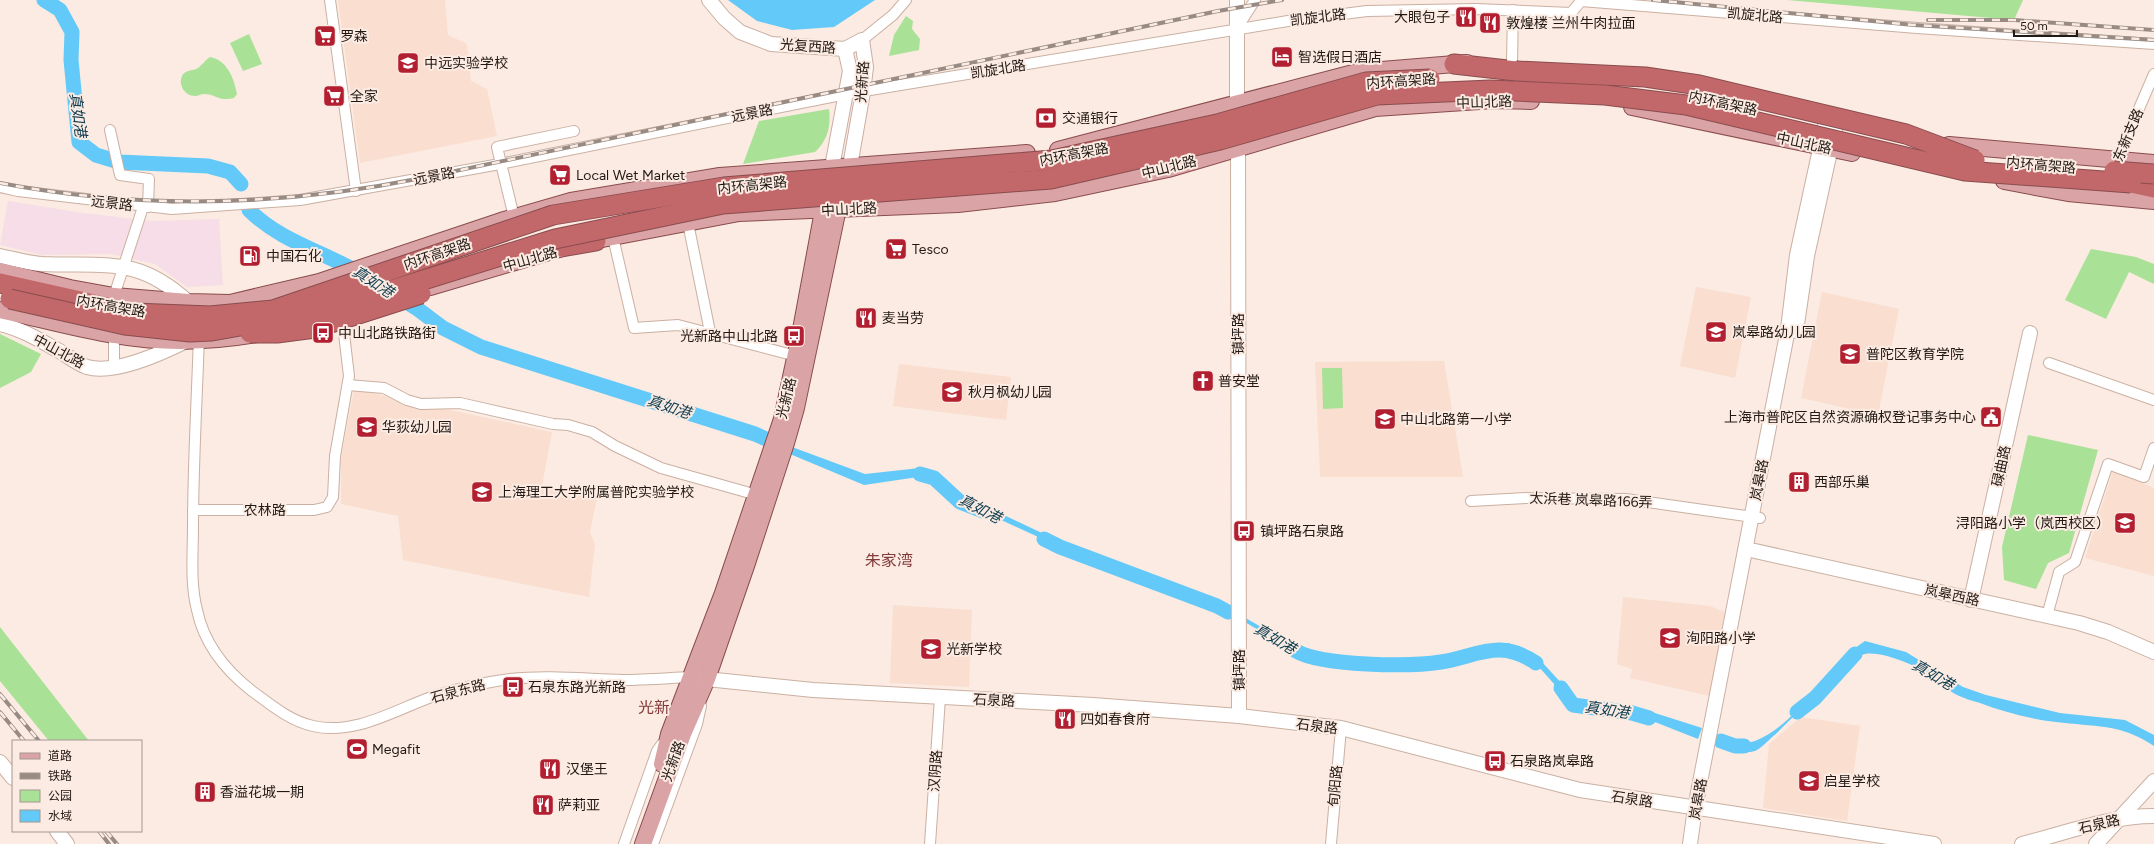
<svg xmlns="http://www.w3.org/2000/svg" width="2154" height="844" font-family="Figtree,'Noto Sans SC',sans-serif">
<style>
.commercial{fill:#f6dde7}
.built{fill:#faded0}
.green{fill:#a9e197}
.water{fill:#62c9f8}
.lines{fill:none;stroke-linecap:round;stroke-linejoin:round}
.river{stroke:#62c9f8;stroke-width:15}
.street-casing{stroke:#cab0a2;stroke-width:12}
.secondary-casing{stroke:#cab0a2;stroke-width:16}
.primary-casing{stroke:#8a4c4d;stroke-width:18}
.highway-casing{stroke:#8a4c4d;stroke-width:21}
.street{stroke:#fff;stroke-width:10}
.secondary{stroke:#fff;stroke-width:14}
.primary{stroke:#daa4a6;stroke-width:16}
.highway{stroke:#c2686b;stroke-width:19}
.rail-casing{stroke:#988b84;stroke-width:4}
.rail{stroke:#fbebe2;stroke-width:2.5;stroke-dasharray:8;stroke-linecap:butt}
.highway-bridge-casing{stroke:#8a4c4d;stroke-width:21;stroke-linecap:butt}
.highway-bridge{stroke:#c2686b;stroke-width:19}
.labels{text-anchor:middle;stroke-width:4;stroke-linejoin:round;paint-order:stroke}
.street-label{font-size:14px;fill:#221914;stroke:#fbebe2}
.poi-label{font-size:14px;fill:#221914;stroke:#fbebe2;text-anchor:start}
.water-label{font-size:15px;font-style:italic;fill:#0f3d50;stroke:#fbebe2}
.quarter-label{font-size:16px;fill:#833a3b;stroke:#fbebe2}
</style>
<rect width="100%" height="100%" fill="#fbebe2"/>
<polygon class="commercial" points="8,201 83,213 152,221 219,219 223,285 187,287 155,264 111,254 42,255 0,245"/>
<g class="built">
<polygon points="338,0 445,0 448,35 467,44 471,81 487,89 497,136 360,163"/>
<polygon points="1696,287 1751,297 1735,378 1680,366"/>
<polygon points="1822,292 1899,309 1878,415 1801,398"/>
<polygon points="1444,361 1463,477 1320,477 1315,362"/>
<polygon points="899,364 1011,377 1006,420 893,406"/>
<polygon points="354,389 552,432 542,486 597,498 590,532 595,544 589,597 403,560 398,516 341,504 341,459"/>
<polygon points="2113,471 2154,488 2154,576 2085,558"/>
<polygon points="1623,597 1710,606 1725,612 1710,696 1630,678 1632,669 1617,664"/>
<polygon points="893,605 972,610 969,687 890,683"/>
<polygon points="1801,717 1860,726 1847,821 1763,808 1769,744"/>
</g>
<g class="green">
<polygon points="1787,0 2023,0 2014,20"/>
<polygon points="906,16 913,21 912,29 920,39 919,50 889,56 894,35"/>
<polygon points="249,34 262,64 243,71 230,43"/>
<path d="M210,57C227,60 234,78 237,94L234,98C218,102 216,94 204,94C201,94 198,96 195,96C185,96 178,85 182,76C185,70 191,71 196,69C201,67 205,60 210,57Z"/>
<path d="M829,109C831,126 828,140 815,152L743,164L759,121Z"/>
<polygon points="2091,249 2136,257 2154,264 2154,284 2129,272 2106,319 2065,300"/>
<polygon points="0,334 41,354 31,372 0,388"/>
<polygon points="1322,368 1342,368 1343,408 1323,409"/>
<polygon points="2028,435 2098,450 2069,553 2048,563 2036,589 2004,580 2002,547"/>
<polygon points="0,627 89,741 49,741 0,681"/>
</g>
<g class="water">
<polygon points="728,0 875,0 834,27 792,30 757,21"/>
<polygon points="792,447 865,474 920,468 938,473 964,496 1063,543 1211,598 1313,657 1337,662 1388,664 1403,660 1450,654 1478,646 1509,643 1541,661 1576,699 1636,707 1702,728 1698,739 1632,713 1573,705 1538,666 1508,648 1389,668 1336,665 1303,658 1250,625 1210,603 1060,547 964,503 938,482 918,477 864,485 790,454"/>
<path d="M1865,641L1906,652L1963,687L1986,695L2060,713L2125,720L2154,735V746C2120,723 2094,727 2056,722C2030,719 2004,712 1980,703C1972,701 1964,698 1957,695C1945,689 1936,680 1925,672C1913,664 1880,651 1865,654C1845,659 1792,721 1771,738C1767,742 1760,749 1755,751C1744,754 1732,751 1723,746L1725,742C1733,742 1747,744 1755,741C1800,723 1824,668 1865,641Z"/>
</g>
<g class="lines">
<g class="river">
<polyline points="44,0 60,10 72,32 71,60 79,142 96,155 119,162 208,166 230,172 241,184"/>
<path d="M249,210C281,242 325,252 363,275"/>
<polyline points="397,296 419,310 443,328 481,347 755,434 786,448"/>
<polyline points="920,474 934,478 960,502 983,511"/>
<polyline points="1044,539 1060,547 1217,606 1228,612"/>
<path d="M1296,651C1322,666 1410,667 1441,662C1478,656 1499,638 1536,663"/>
<polyline points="1561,688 1573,705 1632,713 1649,718"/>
<polyline points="1797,712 1815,698 1855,654"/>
<polyline points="1721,741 1735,746 1744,746"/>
</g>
<g class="street-casing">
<g id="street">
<polyline points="330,0 356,191"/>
<polyline points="1237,28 1255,0"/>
<polyline points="862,40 893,15 906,0"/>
<polyline points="1512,62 1513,10"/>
<polyline points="110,130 120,175 149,179 148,207"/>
<polyline points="2115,164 2154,74"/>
<polyline points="0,187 18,191 172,209 300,200 500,164 846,94 1288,21 1367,11 1476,9 1571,13 1581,1 1917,28 2154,44"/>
<polyline points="514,217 497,147 574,131"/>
<polyline points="688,223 710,332"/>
<polyline points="613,237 634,328 678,325 796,356"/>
<polyline points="114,296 143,207"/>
<path d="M199,335C197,399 193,463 193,527C193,554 190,583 197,610C204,644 225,670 252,691C271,705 290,721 313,726C356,736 398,708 437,695C461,688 486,682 510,679C548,675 585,679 623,680C645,680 668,678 690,677"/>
<polyline points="2049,363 2154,400"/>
<polyline points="114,367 114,335"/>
<polyline points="348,385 384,388 407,400 421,404 460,403 553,424 568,425 592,432 615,446 661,468 757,495"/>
<polyline points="1471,501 1526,498 1626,499 1760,518"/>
<polyline points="193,510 314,510 327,507 333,497 335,456 349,376 342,317"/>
<polyline points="2047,616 2059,572 2075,562 2108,464 2144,477 2154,448"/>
<polyline points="624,844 657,751 662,744"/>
<polyline points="653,844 697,724 701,706"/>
<polyline points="930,844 940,698"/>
<polyline points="1331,844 1341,728"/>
</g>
</g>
<g class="secondary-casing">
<g id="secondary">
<polyline points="709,0 724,18 740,32 771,44 845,49 862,40 866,67 863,92 850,166"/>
<polyline points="1237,0 1237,114"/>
<polyline points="1238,138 1239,716"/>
<polyline points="832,167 850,71 845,49"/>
<path d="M0,256C14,259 28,263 42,264C104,267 137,255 188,302"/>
<path d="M0,324C22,329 41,341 61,352C69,357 78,364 87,367C115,375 162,353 186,341"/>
<polyline points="1796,331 1807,256 1837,120"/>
<polyline points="1746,549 2079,623 2108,632 2154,652"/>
<polyline points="1971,600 2030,333"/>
<polyline points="697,678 813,690 1093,705 1239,716 1341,728 1580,790 1934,844"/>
<polyline points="0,762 13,778"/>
<polyline points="57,831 67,844"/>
<polyline points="1690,844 1695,808 1788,329 1797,255 1827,117"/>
<path d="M2022,844C2066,833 2108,816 2154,816"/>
<polyline points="2096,844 2154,781"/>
</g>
</g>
<g class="primary-casing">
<g id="primary">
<polyline points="1632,107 1852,153"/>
<polyline points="1949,145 2154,163"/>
<polyline points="1058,150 1357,72 1467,63"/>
<polyline points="2004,181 2068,193 2154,201"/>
<polyline points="0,271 70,288 114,296 188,302 230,303 319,282 501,221 571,201 720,176 1027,153"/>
<polyline points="430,287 576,244 739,213 958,204 1055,193 1168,169 1375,108 1494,100 1531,101"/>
<path d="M0,310C38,318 76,329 114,335C163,344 214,342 263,333"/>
<polyline points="662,764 669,734 723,593 782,419 800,335 825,200"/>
<polyline points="643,844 683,734 707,679 747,563 786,443 796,408 840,199"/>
</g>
</g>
<g class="highway-casing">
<g id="highway">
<polyline points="1454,64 1516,71"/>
<polyline points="2131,183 2154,188"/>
<polyline points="561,247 596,241"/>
<polyline points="0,283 134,313"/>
</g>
</g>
<use href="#street" class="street"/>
<use href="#secondary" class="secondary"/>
<use href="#primary" class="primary"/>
<use href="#highway" class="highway"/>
<g class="rail-casing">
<g id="rail">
<polyline points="1653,0 1914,25 2154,40"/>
<polyline points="1928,20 2014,20 2154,30"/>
<path d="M0,183C140,210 283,206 422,178L1218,11L1282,0"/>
<polyline points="0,694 39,741"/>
<polyline points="0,712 24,741"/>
<polyline points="99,831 109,844"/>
<polyline points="106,831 117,844"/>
</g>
</g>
<use href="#rail" class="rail"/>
<g class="highway-bridge-casing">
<g id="highway-bridge">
<polyline points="1516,71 1645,77 1699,85 1906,134 1975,160"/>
<polyline points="2114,171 2154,174"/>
<polyline points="10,299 125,325 190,332 212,331 324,311 555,239 723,204 1051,179 1220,140 1377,95 1490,90 1605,95 1686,105 1965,171 2131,183"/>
<polyline points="134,313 210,316 273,310 553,215 724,187 1052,160 1217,124 1366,82 1430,79"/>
<polyline points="250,333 277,333 315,328 421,294"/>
</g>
</g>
<use href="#highway-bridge" class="highway-bridge"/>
</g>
<defs>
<g id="restaurant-square" transform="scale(1.15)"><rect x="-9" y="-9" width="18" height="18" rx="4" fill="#b21f30" stroke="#fbebe2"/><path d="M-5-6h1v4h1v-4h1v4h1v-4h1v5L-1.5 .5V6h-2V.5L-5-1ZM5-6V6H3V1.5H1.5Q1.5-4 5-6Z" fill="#fff"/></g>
<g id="supermarket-square" transform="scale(1.15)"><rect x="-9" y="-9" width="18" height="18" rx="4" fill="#b21f30" stroke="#fbebe2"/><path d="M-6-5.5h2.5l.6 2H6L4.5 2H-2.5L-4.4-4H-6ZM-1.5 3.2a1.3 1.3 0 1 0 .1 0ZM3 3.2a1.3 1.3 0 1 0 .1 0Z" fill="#fff"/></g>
<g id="hotel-square" transform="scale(1.15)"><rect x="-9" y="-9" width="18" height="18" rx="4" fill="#b21f30" stroke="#fbebe2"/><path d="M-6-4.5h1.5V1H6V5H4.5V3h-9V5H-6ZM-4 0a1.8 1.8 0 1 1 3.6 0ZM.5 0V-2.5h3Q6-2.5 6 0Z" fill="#fff"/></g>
<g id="school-square" transform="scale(1.15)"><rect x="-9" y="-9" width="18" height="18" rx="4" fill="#b21f30" stroke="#fbebe2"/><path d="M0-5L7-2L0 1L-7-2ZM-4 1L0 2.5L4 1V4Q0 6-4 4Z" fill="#fff"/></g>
<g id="bank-square" transform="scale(1.15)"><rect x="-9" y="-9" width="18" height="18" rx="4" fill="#b21f30" stroke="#fbebe2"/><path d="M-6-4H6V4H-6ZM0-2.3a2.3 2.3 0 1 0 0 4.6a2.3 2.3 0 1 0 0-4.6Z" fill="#fff"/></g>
<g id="fuel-square" transform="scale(1.15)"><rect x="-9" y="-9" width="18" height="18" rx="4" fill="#b21f30" stroke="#fbebe2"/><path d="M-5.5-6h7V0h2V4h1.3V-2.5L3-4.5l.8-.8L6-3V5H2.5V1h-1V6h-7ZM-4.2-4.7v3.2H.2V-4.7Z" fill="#fff"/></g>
<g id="bus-square" transform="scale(1.15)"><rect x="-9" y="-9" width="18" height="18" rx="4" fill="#b21f30" stroke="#fbebe2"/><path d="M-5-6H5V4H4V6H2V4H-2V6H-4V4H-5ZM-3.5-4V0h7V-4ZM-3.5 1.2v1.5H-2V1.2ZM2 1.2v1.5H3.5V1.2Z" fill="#fff"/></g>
<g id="church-square" transform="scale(1.15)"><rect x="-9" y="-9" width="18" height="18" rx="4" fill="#b21f30" stroke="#fbebe2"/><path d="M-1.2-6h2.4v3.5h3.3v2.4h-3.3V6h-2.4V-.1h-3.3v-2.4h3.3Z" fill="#fff"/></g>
<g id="civic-square" transform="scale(1.15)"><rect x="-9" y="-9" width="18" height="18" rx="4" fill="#b21f30" stroke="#fbebe2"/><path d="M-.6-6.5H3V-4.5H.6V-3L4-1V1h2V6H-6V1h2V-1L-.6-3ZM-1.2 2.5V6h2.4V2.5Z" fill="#fff"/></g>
<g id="building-square" transform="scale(1.15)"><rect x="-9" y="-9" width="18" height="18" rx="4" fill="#b21f30" stroke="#fbebe2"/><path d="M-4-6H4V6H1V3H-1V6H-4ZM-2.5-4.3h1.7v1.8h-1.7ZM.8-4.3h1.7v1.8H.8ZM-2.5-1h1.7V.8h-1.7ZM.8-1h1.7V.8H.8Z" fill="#fff"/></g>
<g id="stadium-square" transform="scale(1.15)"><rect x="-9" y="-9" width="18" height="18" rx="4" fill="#b21f30" stroke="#fbebe2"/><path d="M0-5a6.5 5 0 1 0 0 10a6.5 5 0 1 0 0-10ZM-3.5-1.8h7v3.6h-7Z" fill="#fff"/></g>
</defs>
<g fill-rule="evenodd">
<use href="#restaurant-square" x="1466" y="17"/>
<use href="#restaurant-square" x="1490" y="23"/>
<use href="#supermarket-square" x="325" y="36"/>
<use href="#hotel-square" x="1282" y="57"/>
<use href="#school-square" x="408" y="63"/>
<use href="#supermarket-square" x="334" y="96"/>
<use href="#bank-square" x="1046" y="118"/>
<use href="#supermarket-square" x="560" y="175"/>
<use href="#supermarket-square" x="896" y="249"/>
<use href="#fuel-square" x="250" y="256"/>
<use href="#restaurant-square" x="866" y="318"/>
<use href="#school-square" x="1716" y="332"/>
<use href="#bus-square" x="323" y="333"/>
<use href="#bus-square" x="794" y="336"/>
<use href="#school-square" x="1850" y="354"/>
<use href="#church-square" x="1203" y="381"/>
<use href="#school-square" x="952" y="392"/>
<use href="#civic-square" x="1991" y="417"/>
<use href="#school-square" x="1385" y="419"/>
<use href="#school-square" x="367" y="427"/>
<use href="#building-square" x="1799" y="482"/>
<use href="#school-square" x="482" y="492"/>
<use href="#school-square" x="2125" y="523"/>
<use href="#bus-square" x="1244" y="531"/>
<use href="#school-square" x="1670" y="638"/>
<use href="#school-square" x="931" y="649"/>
<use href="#bus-square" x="513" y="687"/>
<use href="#restaurant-square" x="1065" y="719"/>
<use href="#stadium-square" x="357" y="749"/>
<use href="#bus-square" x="1495" y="761"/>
<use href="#restaurant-square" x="550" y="769"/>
<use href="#school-square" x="1809" y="781"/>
<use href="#building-square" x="205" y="792"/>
<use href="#restaurant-square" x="543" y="805"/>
</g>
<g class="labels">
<g class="street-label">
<text transform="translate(1755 15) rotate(5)" y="5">凯旋北路</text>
<text transform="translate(1318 17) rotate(-7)" y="5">凯旋北路</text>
<text transform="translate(808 46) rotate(4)" y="5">光复西路</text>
<text transform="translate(998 69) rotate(-9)" y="5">凯旋北路</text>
<text transform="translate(1401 81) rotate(-4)" y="5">内环高架路</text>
<text transform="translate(862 82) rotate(-86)" y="5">光新路</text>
<text transform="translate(1484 102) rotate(-2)" y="5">中山北路</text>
<text transform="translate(1723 103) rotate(12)" y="5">内环高架路</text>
<text transform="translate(752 113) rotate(-11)" y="5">远景路</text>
<text transform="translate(2128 135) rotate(-67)" y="5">东新支路</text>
<text transform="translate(1804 143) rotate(12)" y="5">中山北路</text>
<text transform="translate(1074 154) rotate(-11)" y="5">内环高架路</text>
<text transform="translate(2041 165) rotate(5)" y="5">内环高架路</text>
<text transform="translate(1169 167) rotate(-14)" y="5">中山北路</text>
<text transform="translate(434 176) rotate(-11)" y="5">远景路</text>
<text transform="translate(752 185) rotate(-6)" y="5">内环高架路</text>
<text transform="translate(112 203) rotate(7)" y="5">远景路</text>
<text transform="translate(849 209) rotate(-3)" y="5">中山北路</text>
<text transform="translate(437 254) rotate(-19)" y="5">内环高架路</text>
<text transform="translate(530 259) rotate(-16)" y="5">中山北路</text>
<text transform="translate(111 306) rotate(10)" y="5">内环高架路</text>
<text transform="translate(1238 334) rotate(-90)" y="5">镇坪路</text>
<text transform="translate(59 351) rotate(28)" y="5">中山北路</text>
<text transform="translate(786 398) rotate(-76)" y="5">光新路</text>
<text transform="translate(2001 466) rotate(-78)" y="5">碌曲路</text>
<text transform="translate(1759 480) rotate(-79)" y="5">岚皋路</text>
<text transform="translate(1591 500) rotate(2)" y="5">太浜巷 岚皋路166弄</text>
<text x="265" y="515">农林路</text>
<text transform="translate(1952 595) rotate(12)" y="5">岚皋西路</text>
<text transform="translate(1239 670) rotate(-90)" y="5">镇坪路</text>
<text transform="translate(458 691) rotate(-15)" y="5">石泉东路</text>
<text transform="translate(994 700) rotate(3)" y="5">石泉路</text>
<text transform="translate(1317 726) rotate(7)" y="5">石泉路</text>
<text transform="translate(673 761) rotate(-70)" y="5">光新路</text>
<text transform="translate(935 771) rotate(-86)" y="5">汉阴路</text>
<text transform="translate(1335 786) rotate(-85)" y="5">旬阳路</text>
<text transform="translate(1632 799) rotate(9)" y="5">石泉路</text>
<text transform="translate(1698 799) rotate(-80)" y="5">岚皋路</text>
<text transform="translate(2099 824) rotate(-13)" y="5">石泉路</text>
</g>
<g class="poi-label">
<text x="1450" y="22" text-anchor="end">大眼包子</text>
<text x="1506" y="28">敦煌楼 兰州牛肉拉面</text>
<text x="340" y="41">罗森</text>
<text x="1298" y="62">智选假日酒店</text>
<text x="424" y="68">中远实验学校</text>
<text x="350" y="101">全家</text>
<text x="1062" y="123">交通银行</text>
<text x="576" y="180">Local Wet Market</text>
<text x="912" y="254">Tesco</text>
<text x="266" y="261">中国石化</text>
<text x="882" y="323">麦当劳</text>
<text x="1732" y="337">岚皋路幼儿园</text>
<text x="338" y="338">中山北路铁路街</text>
<text x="778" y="341" text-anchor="end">光新路中山北路</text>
<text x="1866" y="359">普陀区教育学院</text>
<text x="1218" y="386">普安堂</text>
<text x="968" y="397">秋月枫幼儿园</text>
<text x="1976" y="422" text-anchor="end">上海市普陀区自然资源确权登记事务中心</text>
<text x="1400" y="424">中山北路第一小学</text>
<text x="382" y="432">华荻幼儿园</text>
<text x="1814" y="487">西部乐巢</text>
<text x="498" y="497">上海理工大学附属普陀实验学校</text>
<text x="2110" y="528" text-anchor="end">浔阳路小学（岚西校区）</text>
<text x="1260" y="536">镇坪路石泉路</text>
<text x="1686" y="643">洵阳路小学</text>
<text x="946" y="654">光新学校</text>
<text x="528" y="692">石泉东路光新路</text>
<text x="1080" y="724">四如春食府</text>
<text x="372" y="754">Megafit</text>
<text x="1510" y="766">石泉路岚皋路</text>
<text x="566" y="774">汉堡王</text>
<text x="1824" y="786">启星学校</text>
<text x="220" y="797">香溢花城一期</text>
<text x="558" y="810">萨莉亚</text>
</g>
<g class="water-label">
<text transform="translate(78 115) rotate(82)" y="5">真如港</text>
<text transform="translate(373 282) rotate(32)" y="5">真如港</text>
<text transform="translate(669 407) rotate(18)" y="5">真如港</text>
<text transform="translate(980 509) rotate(27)" y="5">真如港</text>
<text transform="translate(1275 639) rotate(30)" y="5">真如港</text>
<text transform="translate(1933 675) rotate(30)" y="5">真如港</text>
<text transform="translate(1607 710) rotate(8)" y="5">真如港</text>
</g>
<g class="quarter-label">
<text x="889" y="566">朱家湾</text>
<text x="654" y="713">光新</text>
</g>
</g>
<rect x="12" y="740" width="130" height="92" fill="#fbebe2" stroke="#a49790"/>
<rect x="20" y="753" width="20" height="6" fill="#daa4a6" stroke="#a49790"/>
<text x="48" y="760" font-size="12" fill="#221914">道路</text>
<rect x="20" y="773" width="20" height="6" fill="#988b84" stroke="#a49790"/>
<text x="48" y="780" font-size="12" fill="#221914">铁路</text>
<rect x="20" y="790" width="20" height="12" fill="#a9e197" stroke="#a49790"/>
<text x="48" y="800" font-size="12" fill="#221914">公园</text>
<rect x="20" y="810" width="20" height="12" fill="#62c9f8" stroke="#a49790"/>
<text x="48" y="820" font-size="12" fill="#221914">水域</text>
<path d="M2014 30v6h63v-6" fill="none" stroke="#221914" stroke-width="2"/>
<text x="2020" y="30" font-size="12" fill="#221914" stroke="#fbebe2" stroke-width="3" paint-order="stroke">50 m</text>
</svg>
